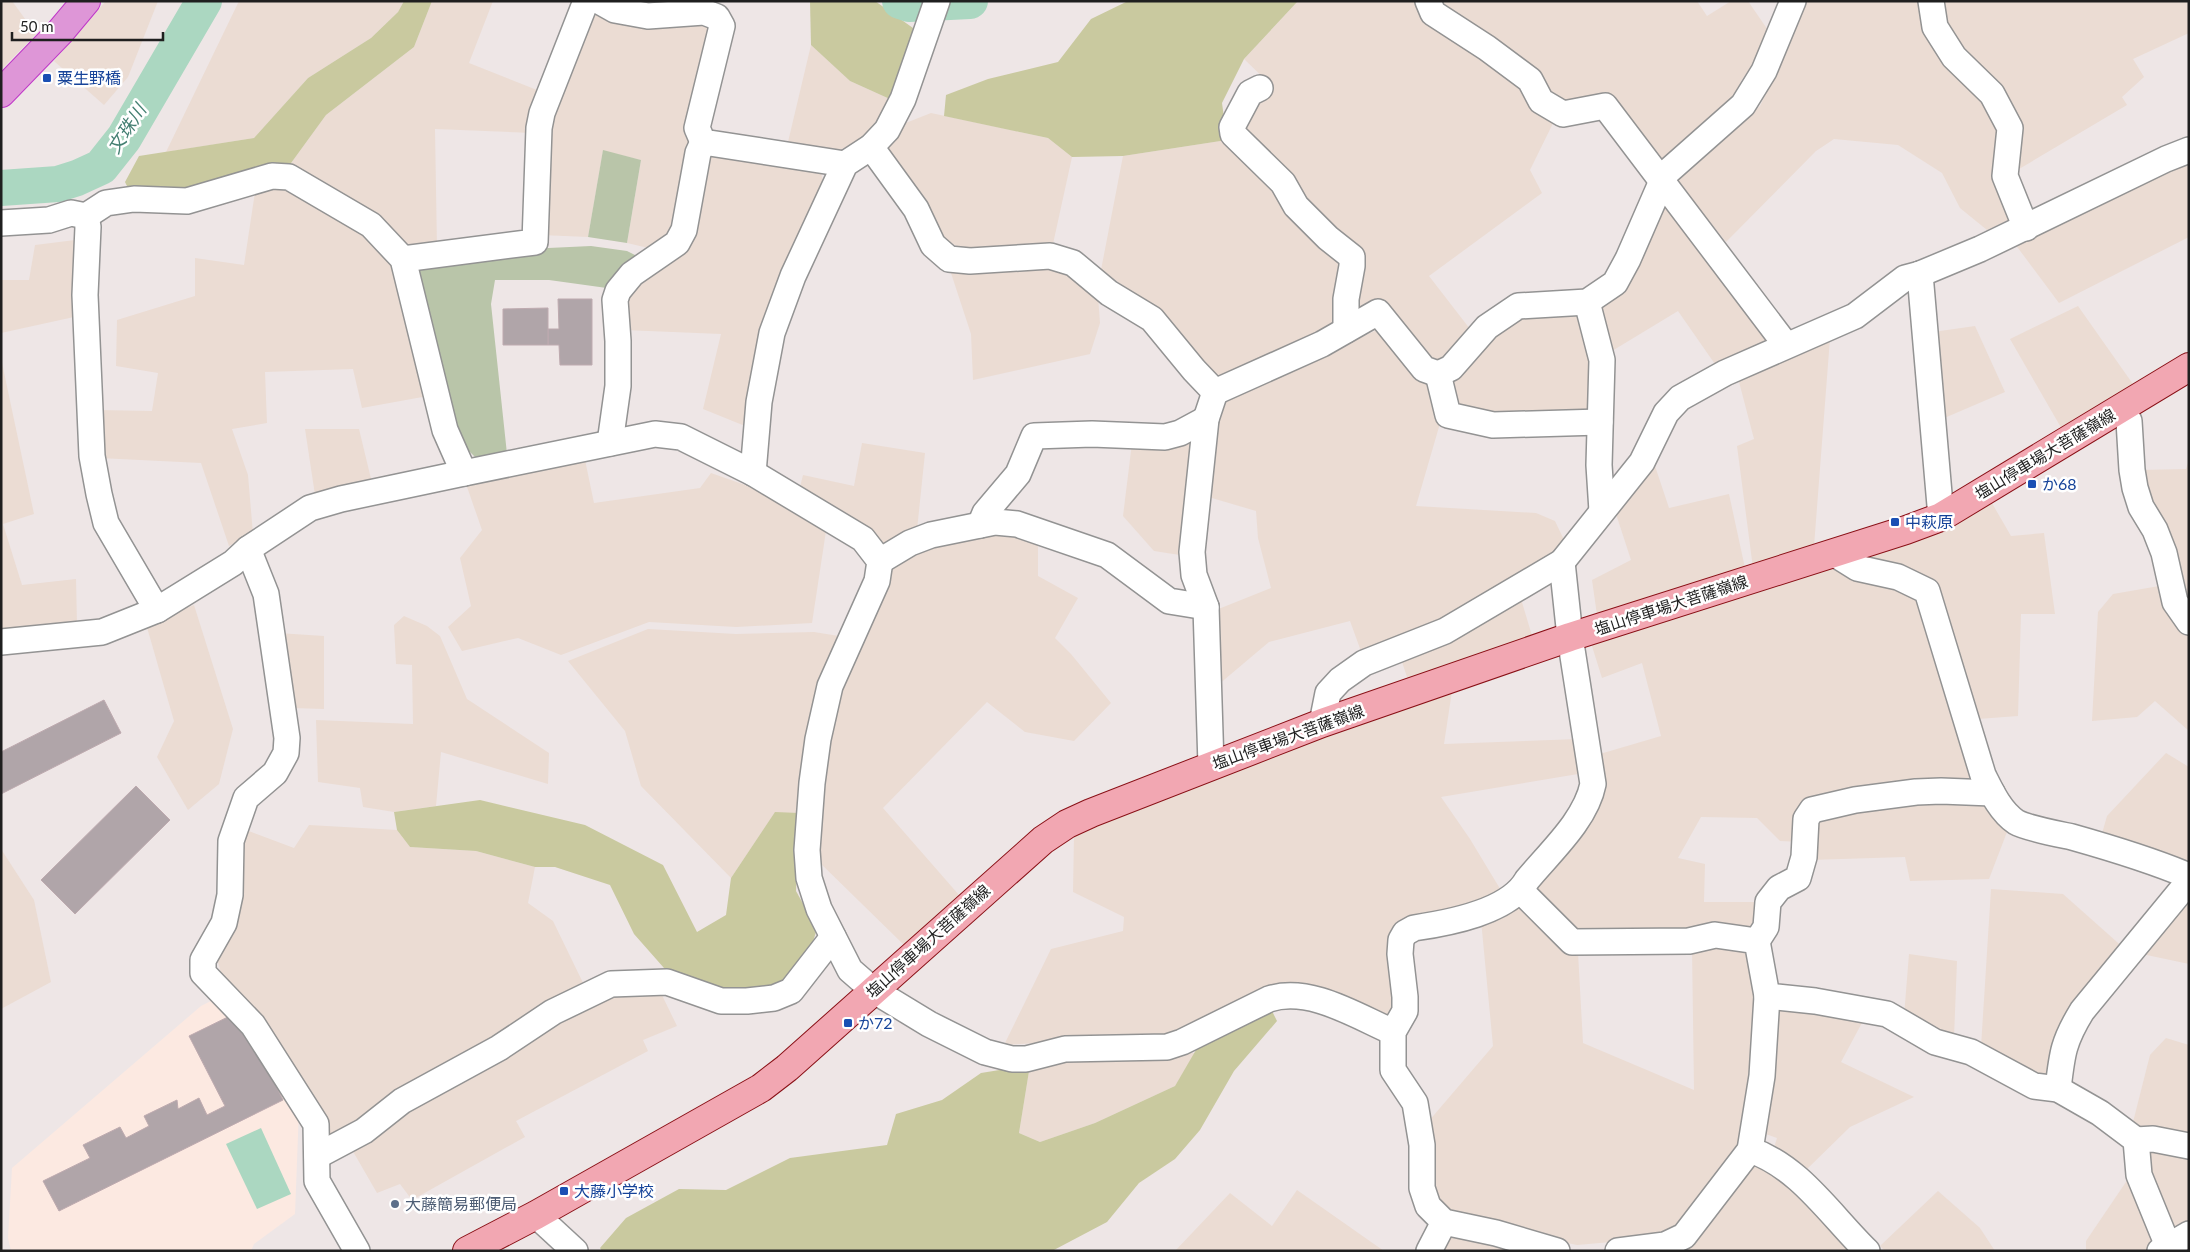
<svg xmlns="http://www.w3.org/2000/svg" width="2190" height="1252" font-family="Lato,'Noto Sans JP',sans-serif">
<style>
.education{fill:#fce9e1}
.farmland{fill:#ebdcd3}
.forest{fill:#c9c99f}
.cemetery{fill:#b9c5a9}
.water{fill:#abd7c1}
.lines{fill:none;stroke-linecap:round;stroke-linejoin:round}
.river{stroke:#abd7c1;stroke-width:36}
.building{fill:#b0a5a9;stroke:#beaaaf}
.minor-casing{stroke:#939393;stroke-width:28}
.major-casing{stroke:#891016;stroke-width:30}
.highway-casing{stroke:#bf37c8;stroke-width:30}
.minor{stroke:#fff;stroke-width:25}
.major{stroke:#f2a7b2;stroke-width:28}
.highway{stroke:#de96d7;stroke-width:28}
.transit-dot{fill:#1a4fb4;stroke:#fff;stroke-width:2}
.service-dot{fill:#5c6f8a;stroke:#fff;stroke-width:2}
.labels{text-anchor:middle;stroke-width:5;stroke-linejoin:round;paint-order:stroke}
.transit-label{font-size:16px;fill:#164399;stroke:#fff;text-anchor:start}
.street-label{font-size:16px;fill:#1f1f1f;stroke:#fff}
.service-label{font-size:16px;fill:#4e5e75;stroke:#fff;text-anchor:start}
.water-label{font-size:18px;font-style:italic;fill:#447f72;stroke:#fff}
</style>
<rect width="100%" height="100%" fill="#eee6e6"/>
<polygon class="education" points="229,992 299,1109 295,1214 254,1244 251,1251 11,1251 8,1238 12,1168 201,1006"/>
<g class="farmland">
<polygon points="1,1 12,1 36,34 1,70"/>
<polygon points="106,1 158,1 128,77 104,105 54,61"/>
<polygon points="239,1 404,1 398,12 371,38 308,78 254,138 166,152"/>
<polygon points="432,1 493,1 469,63 542,92 532,133 435,129 437,248 408,252 286,170 326,115 414,47"/>
<polygon points="1298,1 1697,1 1707,16 1731,1 1748,1 1772,36 1741,81 1731,107 1659,170 1608,102 1561,107 1530,170 1542,193 1429,276 1470,329 1447,365 1429,364 1381,307 1354,317 1361,260 1304,206 1237,128 1255,97 1273,87 1244,59"/>
<polygon points="1801,1 1924,1 1986,95 2005,128 2011,219 1987,230 1960,208 1942,173 1898,145 1834,139 1816,151 1726,242 1674,177 1760,106 1775,75"/>
<polygon points="1940,1 2189,1 2189,33 2133,59 2144,77 2122,97 2127,105 2014,172 2018,126 1960,51 1942,21"/>
<polygon points="592,3 712,22 679,229 657,250 627,243 641,160 603,151 588,237 541,235 546,137"/>
<polygon points="811,45 850,81 892,100 859,144 834,151 788,142"/>
<polygon points="931,113 1048,138 1072,157 1053,244 965,250 943,239 879,149 898,126"/>
<polygon points="1227,140 1345,260 1340,328 1227,378 1205,372 1159,311 1101,270 1123,156"/>
<polygon points="707,150 820,169 824,185 745,426 703,409 721,334 624,330 625,299 642,276 685,245"/>
<polygon points="2189,155 2189,237 2059,303 2015,244"/>
<polygon points="272,176 366,232 396,260 428,396 362,408 353,369 265,372 267,423 232,429 248,475 253,534 229,546 201,463 99,458 97,410 152,411 158,373 116,366 117,320 195,296 195,258 244,265 255,192"/>
<polygon points="1668,197 1776,341 1717,367 1678,311 1607,354 1595,302"/>
<polygon points="75,240 74,317 1,333 1,280 29,280 35,245"/>
<polygon points="1048,262 1069,270 1098,296 1100,323 1090,354 973,380 971,334 949,267"/>
<polygon points="2078,306 2135,387 2063,431 2010,339"/>
<polygon points="1583,308 1596,415 1493,419 1451,411 1447,380 1518,312"/>
<polygon points="1975,326 2005,392 1942,419 1933,332"/>
<polygon points="1382,328 1435,386 1441,420 1416,506 1536,513 1555,521 1565,542 1557,559 1439,623 1362,654 1350,621 1269,642 1218,685 1216,610 1271,588 1258,538 1256,511 1205,496 1214,414 1226,395"/>
<polygon points="1830,338 1814,546 1753,568 1737,446 1754,439 1738,378"/>
<polygon points="1,358 34,514 3,524 22,585 76,579 77,624 1,629"/>
<polygon points="305,429 359,429 372,483 315,495"/>
<polygon points="1200,432 1186,556 1154,551 1123,516 1132,443"/>
<polygon points="862,443 925,453 917,530 884,550 799,491 803,475 854,486"/>
<polygon points="584,455 594,503 700,488 711,473 748,486 826,531 812,623 736,627 649,622 561,655 518,638 462,651 448,627 471,606 460,558 482,530 466,484"/>
<polygon points="2189,459 2189,615 2140,470 2186,469"/>
<polygon points="1654,463 1669,508 1729,494 1745,568 1597,615 1592,580 1631,560 1616,514"/>
<polygon points="1989,498 2011,536 2044,533 2055,614 2021,614 2018,716 1978,719 1934,581 1859,557"/>
<polygon points="1018,531 1038,543 1038,576 1078,598 1055,638 1071,654 1111,703 1074,741 1025,732 987,702 883,808 959,895 904,945 817,860 821,773 842,682 892,565 929,541"/>
<polygon points="1827,562 1921,595 1980,788 1802,805 1801,842 1780,841 1757,818 1701,817 1678,858 1705,864 1704,902 1764,902 1757,934 1590,938 1568,927 1531,890 1550,864 1593,756 1661,736 1642,663 1602,678 1591,643"/>
<polygon points="2165,585 2189,629 2189,731 2155,701 2137,717 2092,721 2098,612 2113,594"/>
<polygon points="1521,599 1533,639 1409,683 1401,659"/>
<polygon points="194,605 233,729 219,784 188,810 157,757 174,721 146,624"/>
<polygon points="404,616 427,626 440,636 467,699 549,753 548,784 441,752 436,806 394,812 363,807 360,788 318,782 316,720 413,724 412,665 396,664 394,625"/>
<polygon points="648,629 736,634 814,632 845,637 799,813 775,813 731,878 641,786 625,731 568,661"/>
<polygon points="278,633 324,636 324,709 292,708"/>
<polygon points="1452,691 1444,744 1578,739 1584,773 1441,797 1470,839 1502,892 1468,910 1410,919 1396,995 1389,1022 1299,986 1257,990 1173,1035 1004,1045 1051,949 1123,931 1124,917 1073,892 1074,835 1129,805"/>
<polygon points="2166,753 2189,767 2189,867 2101,837 2107,816"/>
<polygon points="1983,798 2007,832 1989,879 1910,881 1905,857 1810,860 1814,824 1821,813"/>
<polygon points="309,825 397,830 410,847 476,851 535,867 528,903 553,921 586,989 326,1145 223,981 217,958 237,847 246,830 294,848"/>
<polygon points="1,849 34,900 51,982 1,1009"/>
<polygon points="1991,889 2063,894 2126,950 2055,1072 2040,1081 1981,1047"/>
<polygon points="2189,896 2189,964 2142,954"/>
<polygon points="1511,902 1527,904 1578,953 1583,1043 1694,1090 1692,948 1712,941 1751,952 1761,999 1744,1146 1667,1237 1577,1245 1448,1218 1432,1202 1428,1122 1493,1046 1481,920"/>
<polygon points="1909,954 1957,961 1954,1037 1904,1016"/>
<polygon points="659,989 677,1026 643,1040 648,1051 516,1121 525,1137 412,1200 400,1184 377,1193 351,1148 400,1110 613,990"/>
<polygon points="1792,1007 1864,1019 1841,1062 1914,1097 1850,1127 1804,1172 1773,1151 1777,1138 1760,1132 1769,1046 1779,1011"/>
<polygon points="2166,1038 2189,1045 2189,1141 2132,1126 2150,1055"/>
<polygon points="1195,1053 1175,1086 1095,1123 1040,1142 1019,1133 1030,1065 1066,1054"/>
<polygon points="2149,1144 2189,1151 2189,1228 2171,1234 2145,1154"/>
<polygon points="1750,1160 1795,1184 1862,1251 1660,1251"/>
<polygon points="2128,1179 2161,1243 2147,1251 2086,1251 2086,1241"/>
<polygon points="1297,1190 1384,1251 1175,1251 1230,1193 1272,1226"/>
<polygon points="1938,1191 1980,1228 1995,1251 1885,1251 1880,1246"/>
<polygon points="1449,1233 1519,1251 1440,1251"/>
</g>
<g class="forest">
<polygon points="404,1 432,1 414,47 326,115 286,170 186,194 130,192 125,182 139,156 254,138 308,78 371,38 398,12"/>
<polygon points="810,1 875,1 913,28 908,60 892,100 850,81 811,45"/>
<polygon points="1128,1 1298,1 1244,59 1222,103 1227,140 1123,156 1072,157 1048,138 944,116 946,95 988,79 1058,62 1091,19"/>
<polygon points="480,800 585,825 663,865 697,932 726,915 731,878 775,812 799,813 796,891 817,929 809,954 784,988 721,995 664,968 634,934 610,885 555,867 535,867 476,851 410,847 397,830 394,812"/>
<polygon points="1271,1009 1277,1021 1234,1071 1200,1130 1175,1159 1139,1183 1107,1222 1052,1251 602,1251 600,1248 626,1218 679,1189 726,1190 790,1158 887,1145 896,1114 942,1100 981,1073 1030,1065 1019,1133 1040,1142 1095,1123 1175,1086 1207,1031"/>
</g>
<g class="cemetery">
<polygon points="603,150 641,160 627,243 588,237"/>
<polygon points="591,246 627,251 641,258 614,289 549,280 495,280 491,304 507,454 478,460 453,435 410,264 527,249"/>
</g>
<polygon class="water" points="261,1128 291,1194 257,1209 226,1144"/>
<g class="lines">
<g class="river">
<polyline points="900,1 909,4 970,1"/>
<polyline points="1,188 58,184 77,178 101,167 124,138 204,1"/>
</g>
</g>
<g class="building">
<polygon points="558,299 592,299 592,365 560,365 559,345 548,345 548,329 559,329"/>
<polygon points="548,308 548,345 503,345 503,309"/>
<polygon points="104,700 121,733 1,794 1,752"/>
<polygon points="136,786 170,820 75,914 41,880"/>
<polygon points="238,1012 283,1100 59,1211 43,1181 90,1158 83,1145 120,1127 126,1138 149,1126 144,1116 177,1100 178,1109 199,1098 207,1115 225,1106 189,1036"/>
</g>
<g class="lines">
<g class="minor-casing">
<g id="minor">
<polyline points="599,1 615,10 648,16 704,12 717,17 722,26 697,128 703,142 845,164"/>
<polyline points="1428,1 1433,13 1487,48 1530,80 1541,101 1563,114 1605,106 1786,345"/>
<polyline points="1931,1 1935,27 1954,57 1992,94 2010,128 2005,176 2026,228"/>
<polyline points="1260,88 1250,93 1232,127 1233,134 1283,183 1296,206 1328,238 1352,257 1352,266 1346,299 1346,330"/>
<polyline points="871,147 916,209 933,245 949,259 970,261 1050,256 1073,263 1109,293 1152,319 1194,370 1215,392 1322,344 1378,312 1424,369 1438,374 1451,368 1487,327 1518,306 1587,302 1615,283 1628,259 1665,174 1743,105 1764,71 1793,1"/>
<polyline points="86,216 106,203 134,199 187,201 272,176 289,177 371,225 403,259 445,430 464,473"/>
<polyline points="1,223 49,220 71,213 86,216 88,227 85,295 92,456 99,494 106,523 157,610"/>
<polyline points="403,259 535,242 539,128 542,113 586,1"/>
<polyline points="1920,274 1941,517"/>
<polyline points="1587,302 1602,360 1599,465 1602,511"/>
<polyline points="1438,374 1448,415 1493,425 1600,422"/>
<polyline points="2122,407 2129,421 2132,470 2135,488 2141,507 2155,530 2164,553 2175,602 2189,622"/>
<polyline points="610,443 618,386 618,341 615,300 618,291 632,274 677,243 684,230 698,153 703,142"/>
<polyline points="753,473 759,402 772,333 793,276 845,164 871,147 887,130 903,99 937,1"/>
<polyline points="980,525 985,513 1018,474 1034,436 1092,434 1165,437 1180,433 1206,419"/>
<polyline points="248,549 266,594 287,738 286,753 275,773 246,798 231,841 230,895 224,923 203,960 203,973 253,1025 316,1124 317,1181 357,1251"/>
<path d="M1833,553L1857,568L1898,577L1927,591L1983,775C1991,791 2000,811 2016,822C2026,828 2058,834 2072,837C2111,848 2151,860 2189,876"/>
<polyline points="880,561 910,543 931,535 995,522 1017,524 1107,555 1169,601 1206,607"/>
<path d="M1,642L102,632L157,610L233,563L248,549L310,508L341,499L464,473L655,434L681,437L753,473L863,539L880,561L877,581L830,686L818,739L812,783L807,850L809,878L819,909L850,970L873,990L929,1024L985,1052L1012,1059H1026L1065,1049L1167,1047L1182,1042L1269,999C1310,986 1356,1016 1393,1032"/>
<polyline points="1322,723 1328,693 1340,680 1364,663 1445,631 1562,562 1642,462 1666,413 1680,398 1725,373 1855,316 1905,278 1920,274 1980,249 2166,159 2189,150"/>
<polyline points="1211,765 1206,607 1194,575 1192,552 1206,419 1215,392"/>
<polyline points="1521,891 1572,942 1689,941 1715,935 1757,941 1767,996 1815,1001 1887,1014 1935,1042 1971,1052 2034,1086 2058,1089 2100,1113 2136,1140 2139,1175 2168,1246"/>
<polyline points="1757,941 1766,927 1768,902 1779,888 1798,878 1804,857 1806,819 1812,810 1855,800 1916,792 1941,791 1992,793"/>
<path d="M2058,1089C2062,1054 2063,1042 2082,1011L2189,881"/>
<polyline points="2136,1140 2153,1139 2189,1146"/>
<path d="M1750,1150C1799,1166 1831,1216 1867,1251"/>
<polyline points="317,1156 364,1131 402,1101 499,1048 553,1012 611,984 667,982 721,1001 747,1001 774,998 791,991 833,937"/>
<polyline points="536,1215 575,1251"/>
<polyline points="1429,1251 1444,1222"/>
<path d="M1557,1251L1496,1233L1444,1222L1428,1206L1422,1188V1145L1415,1103L1393,1070V1032L1405,1011V997L1400,954L1401,940L1405,933L1414,928C1448,923 1509,912 1527,880C1550,852 1586,820 1593,784L1570,637L1562,562"/>
<polyline points="1618,1251 1665,1245 1684,1236 1750,1150 1762,1076 1767,996"/>
<polyline points="2160,1251 2189,1234"/>
</g>
</g>
<g class="major-casing">
<polyline id="major" points="467,1251 536,1215 761,1088 787,1068 1043,840 1067,824 1091,813 1322,723 1570,637 1906,530 1941,517 2189,367"/>
</g>
<g class="highway-casing">
<polyline id="highway" points="1,93 60,32 86,1"/>
</g>
<use href="#minor" class="minor"/>
<use href="#major" class="major"/>
<use href="#highway" class="highway"/>
</g>
<g class="transit-dot">
<rect x="42" y="73" width="10" height="10" rx="2.5"/>
<rect x="2027" y="479" width="10" height="10" rx="2.5"/>
<rect x="1890" y="517" width="10" height="10" rx="2.5"/>
<rect x="843" y="1018" width="10" height="10" rx="2.5"/>
<rect x="559" y="1186" width="10" height="10" rx="2.5"/>
</g>
<circle class="service-dot" cx="395" cy="1204" r="5"/>
<g class="labels">
<g class="transit-label">
<text x="57" y="84">粟生野橋</text>
<text x="2042" y="490">か68</text>
<text x="1905" y="528">中萩原</text>
<text x="858" y="1029">か72</text>
<text x="574" y="1197">大藤小学校</text>
</g>
<g class="street-label">
<text transform="translate(2045 454) rotate(-31)" y="6">塩山停車場大菩薩嶺線</text>
<text transform="translate(1671 605) rotate(-18)" y="6">塩山停車場大菩薩嶺線</text>
<text transform="translate(1288 737) rotate(-20)" y="6">塩山停車場大菩薩嶺線</text>
<text transform="translate(928 941) rotate(-42)" y="6">塩山停車場大菩薩嶺線</text>
</g>
<g class="service-label">
<text x="405" y="1210">大藤簡易郵便局</text>
</g>
<g class="water-label">
<text transform="translate(127 129) rotate(-57)" y="6">文珠川</text>
</g>
</g>
<rect width="2190" height="1252" fill="none" stroke="#1f1f1f" stroke-width="5"/>
<path d="M12 32v8h151v-8" fill="none" stroke="#1f1f1f" stroke-width="2.5"/>
<text x="20" y="32" font-size="15" fill="#1f1f1f" stroke="#ffffff" stroke-width="4" paint-order="stroke">50 m</text>
</svg>
